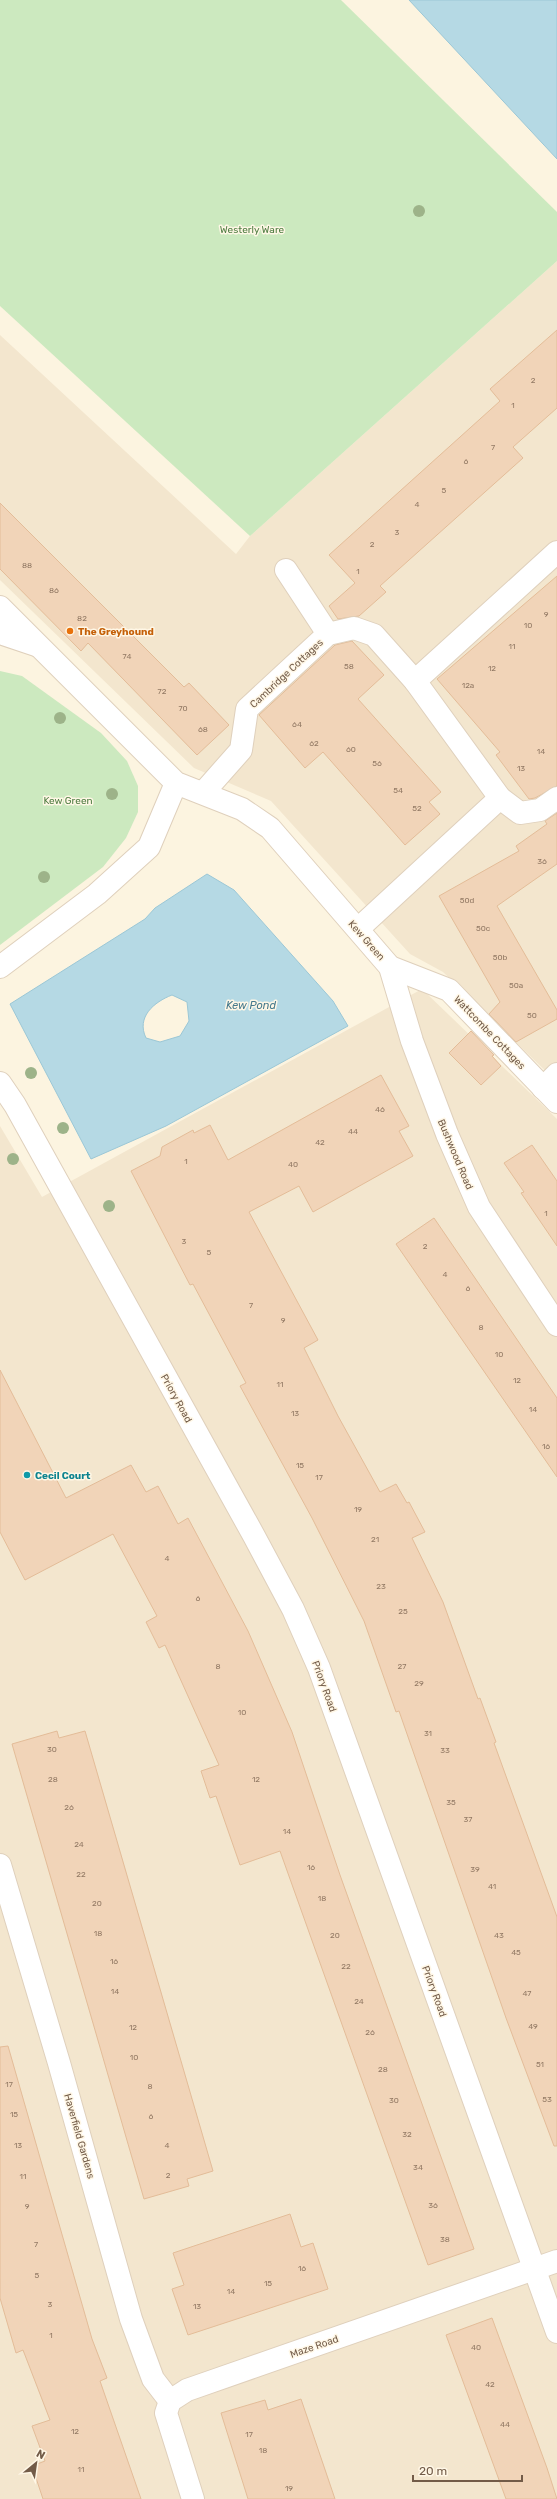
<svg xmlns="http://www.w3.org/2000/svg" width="557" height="2499" font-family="Rubik,sans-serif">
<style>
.residential{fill:#f3e6ce}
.green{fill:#cce9bf}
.water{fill:#b5d9e4;stroke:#9bc7d6;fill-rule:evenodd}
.building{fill:#f1d4b8;stroke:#e3bc98}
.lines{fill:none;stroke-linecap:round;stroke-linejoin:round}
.minor-casing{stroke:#dfd0bc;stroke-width:24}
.minor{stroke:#fff;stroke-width:22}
.tree{fill:#9db389}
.food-dot{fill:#e8710a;stroke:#fff7e6;stroke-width:1.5}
.culture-dot{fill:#0f9aa8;stroke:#fff7e6;stroke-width:1.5}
.labels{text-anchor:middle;stroke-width:3;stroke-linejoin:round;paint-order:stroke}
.number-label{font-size:8px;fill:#927964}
.park-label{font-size:10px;fill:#4f7d42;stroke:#fff7e6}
.food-label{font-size:10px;font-weight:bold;fill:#c56008;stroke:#fff7e6;text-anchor:start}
.street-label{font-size:10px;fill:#725b48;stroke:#fff7e6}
.culture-label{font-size:10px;font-weight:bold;fill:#0d838f;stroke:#fff7e6;text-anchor:start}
.water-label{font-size:11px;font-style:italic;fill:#45798c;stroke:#fff7e6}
</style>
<rect width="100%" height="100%" fill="#fcf4e0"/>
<g class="residential">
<polygon points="557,261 557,1082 443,972 410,954 271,801 194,768 0,580 0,335 236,554 250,536"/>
<polygon points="422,989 557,1119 557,2499 0,2499 0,1126 42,1197"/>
</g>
<g class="green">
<polygon points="0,0 341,0 557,212 557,261 250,536 0,306"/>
<polygon points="0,671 22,676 101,733 127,761 138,786 138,812 126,838 103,867 0,945"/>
</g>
<g class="water">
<polygon points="409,0 557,0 557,159"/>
<path d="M207,874L234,890L333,1001L348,1026L166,1126L91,1159L10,1004L145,919L155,908ZM172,995L187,1002L189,1021L180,1036L160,1042L146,1038C136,1017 154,1002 172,995Z"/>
</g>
<g class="building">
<polygon points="557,330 557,408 513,447 523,458 380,586 386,592 359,616 338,619 329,606 355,583 329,555 500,401 490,389"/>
<polygon points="0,503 184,687 189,683 229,725 197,755 88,643 81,651 0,569"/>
<polygon points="557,576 557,786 535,798 529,799 496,755 500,752 437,679"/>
<polygon points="352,641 384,675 358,699 441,792 429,802 440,814 405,845 323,752 305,768 259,715 335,645"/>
<polygon points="557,813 557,864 497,906 557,1010 557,1019 516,1042 489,1014 500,1002 439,896 519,851 516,846 547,824 545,821"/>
<polygon points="471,1031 494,1055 492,1056 501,1066 481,1085 449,1053"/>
<polygon points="381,1075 409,1126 399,1131 413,1156 313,1212 299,1186 249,1212 318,1340 304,1348 338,1416 380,1492 396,1484 407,1503 409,1502 425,1532 412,1538 443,1602 478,1699 480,1698 496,1742 494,1743 557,1917 557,2146 554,2146 506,2018 399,1711 396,1712 364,1621 312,1518 240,1386 246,1383 193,1284 190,1285 131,1171 160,1156 162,1147 193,1130 194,1133 210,1125 228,1160"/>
<polygon points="532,1145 557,1181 557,1246 521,1193 524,1192 504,1163"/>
<polygon points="434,1218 557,1398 557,1477 396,1244"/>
<polygon points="0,1370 66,1498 131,1465 146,1492 158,1486 178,1524 188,1518 248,1631 292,1732 340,1875 474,2249 428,2265 280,1851 240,1865 216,1796 210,1798 201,1771 219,1765 165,1645 159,1648 146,1622 157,1616 113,1534 25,1580 0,1532"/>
<polygon points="57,1731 59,1738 85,1731 213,2171 187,2179 189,2186 144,2199 12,1744"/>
<polygon points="8,2046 92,2339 107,2378 100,2381 141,2499 43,2499 32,2466 45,2461 32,2426 50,2420 23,2350 16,2353 0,2298 0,2047"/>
<polygon points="290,2214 301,2247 313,2243 328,2289 188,2335 172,2289 184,2285 173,2253"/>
<polygon points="492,2318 547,2468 557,2499 506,2499 446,2335"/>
<polygon points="301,2399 335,2499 248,2499 221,2413 265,2400 268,2410"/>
</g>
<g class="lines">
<g class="minor-casing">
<g id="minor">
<polyline points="286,570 328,634"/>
<polyline points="0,607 176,783 242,809 270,828 390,967 412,1041 447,1134 479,1207 557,1325"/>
<polyline points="0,633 36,645"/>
<polyline points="415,681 557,552"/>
<polyline points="203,793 241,750 247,709 328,634 354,628 374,635 415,681 500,798 520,813 540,810 557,798"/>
<polyline points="358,929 500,798"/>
<polyline points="0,967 97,894 149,847 176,783"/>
<polyline points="390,967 449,990 557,1102"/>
<polyline points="0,1083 15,1105 254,1536 293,1609 319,1668 557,2332"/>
<polyline points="543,1088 557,1074"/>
<polyline points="0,1865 59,2063 131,2319 153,2379 170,2401"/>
<polyline points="193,2499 166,2413 170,2401 187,2390 557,2261"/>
</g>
</g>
<use href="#minor" class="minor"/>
</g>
<g class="tree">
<circle cx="419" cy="211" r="6"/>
<circle cx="60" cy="718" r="6"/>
<circle cx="112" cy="794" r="6"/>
<circle cx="44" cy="877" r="6"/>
<circle cx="31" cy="1073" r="6"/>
<circle cx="63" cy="1128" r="6"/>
<circle cx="13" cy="1159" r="6"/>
<circle cx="109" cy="1206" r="6"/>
</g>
<circle class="food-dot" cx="70" cy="631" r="4"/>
<circle class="culture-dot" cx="27" cy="1475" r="4"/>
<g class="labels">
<g class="number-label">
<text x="533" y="383">2</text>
<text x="513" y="408">1</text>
<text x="493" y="450">7</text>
<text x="466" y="464">6</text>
<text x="444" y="493">5</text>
<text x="417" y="507">4</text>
<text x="397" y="535">3</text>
<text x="372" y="547">2</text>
<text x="27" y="568">88</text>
<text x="358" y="574">1</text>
<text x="54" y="593">86</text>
<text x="546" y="617">9</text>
<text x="82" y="621">82</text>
<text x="528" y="628">10</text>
<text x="512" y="649">11</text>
<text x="127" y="659">74</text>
<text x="349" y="669">58</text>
<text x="492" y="671">12</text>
<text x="468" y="688">12a</text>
<text x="162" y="694">72</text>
<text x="183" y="711">70</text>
<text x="297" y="727">64</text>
<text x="203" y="732">68</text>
<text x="314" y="746">62</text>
<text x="351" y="752">60</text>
<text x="541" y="754">14</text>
<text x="377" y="766">56</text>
<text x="521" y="771">13</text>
<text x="398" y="793">54</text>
<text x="417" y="811">52</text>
<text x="542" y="864">36</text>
<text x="467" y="903">50d</text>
<text x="483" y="931">50c</text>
<text x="500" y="960">50b</text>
<text x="516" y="988">50a</text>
<text x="532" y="1018">50</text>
<text x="380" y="1112">46</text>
<text x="353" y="1134">44</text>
<text x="320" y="1145">42</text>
<text x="186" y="1164">1</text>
<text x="293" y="1167">40</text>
<text x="546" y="1216">1</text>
<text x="184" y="1244">3</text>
<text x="425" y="1249">2</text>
<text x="209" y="1255">5</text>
<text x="445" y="1277">4</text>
<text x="468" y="1291">6</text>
<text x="251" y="1308">7</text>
<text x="283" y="1323">9</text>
<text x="481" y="1330">8</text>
<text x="499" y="1357">10</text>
<text x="517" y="1383">12</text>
<text x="280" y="1387">11</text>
<text x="533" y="1412">14</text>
<text x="295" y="1416">13</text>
<text x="546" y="1449">16</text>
<text x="300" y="1468">15</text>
<text x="319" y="1480">17</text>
<text x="358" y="1512">19</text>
<text x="375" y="1542">21</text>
<text x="167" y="1561">4</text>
<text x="381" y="1589">23</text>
<text x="198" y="1601">6</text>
<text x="403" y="1614">25</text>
<text x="218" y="1669">8</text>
<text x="402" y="1669">27</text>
<text x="419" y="1686">29</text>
<text x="242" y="1715">10</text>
<text x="428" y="1736">31</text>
<text x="52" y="1752">30</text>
<text x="445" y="1753">33</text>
<text x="53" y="1782">28</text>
<text x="256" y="1782">12</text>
<text x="451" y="1805">35</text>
<text x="69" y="1810">26</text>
<text x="468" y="1822">37</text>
<text x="287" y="1834">14</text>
<text x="79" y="1847">24</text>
<text x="311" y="1870">16</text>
<text x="475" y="1872">39</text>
<text x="81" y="1877">22</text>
<text x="492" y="1889">41</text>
<text x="322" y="1901">18</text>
<text x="97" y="1906">20</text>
<text x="98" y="1936">18</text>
<text x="335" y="1938">20</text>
<text x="499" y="1938">43</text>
<text x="516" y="1955">45</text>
<text x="114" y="1964">16</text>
<text x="346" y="1969">22</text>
<text x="115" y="1994">14</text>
<text x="527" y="1996">47</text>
<text x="359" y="2004">24</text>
<text x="533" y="2029">49</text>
<text x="133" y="2030">12</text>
<text x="370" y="2035">26</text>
<text x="134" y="2060">10</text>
<text x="540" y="2067">51</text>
<text x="383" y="2072">28</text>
<text x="9" y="2087">17</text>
<text x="150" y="2089">8</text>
<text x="547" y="2102">53</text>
<text x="394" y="2103">30</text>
<text x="14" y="2117">15</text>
<text x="151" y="2119">6</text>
<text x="407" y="2137">32</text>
<text x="18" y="2148">13</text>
<text x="167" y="2148">4</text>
<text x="418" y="2170">34</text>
<text x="168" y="2178">2</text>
<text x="23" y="2179">11</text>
<text x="433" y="2208">36</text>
<text x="27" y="2209">9</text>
<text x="445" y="2242">38</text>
<text x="36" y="2247">7</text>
<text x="302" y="2271">16</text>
<text x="37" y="2278">5</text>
<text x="268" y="2286">15</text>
<text x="231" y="2294">14</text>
<text x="50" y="2307">3</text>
<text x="197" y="2309">13</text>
<text x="51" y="2338">1</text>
<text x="476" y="2350">40</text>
<text x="490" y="2387">42</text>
<text x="505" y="2427">44</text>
<text x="75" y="2434">12</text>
<text x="249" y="2437">17</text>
<text x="263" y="2453">18</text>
<text x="81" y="2472">11</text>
<text x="289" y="2491">19</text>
</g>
<g class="park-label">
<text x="252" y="233">Westerly Ware</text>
<text x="68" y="804">Kew Green</text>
</g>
<g class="food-label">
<text x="78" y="635">The Greyhound</text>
</g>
<g class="street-label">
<text transform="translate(286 673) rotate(-43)" y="4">Cambridge Cottages</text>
<text transform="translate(367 940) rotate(49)" y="4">Kew Green</text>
<text transform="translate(490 1032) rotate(46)" y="4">Wattcombe Cottages</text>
<text transform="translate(456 1154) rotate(67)" y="4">Bushwood Road</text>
<text transform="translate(177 1398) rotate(61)" y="4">Priory Road</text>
<text transform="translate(325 1686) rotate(70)" y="4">Priory Road</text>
<text transform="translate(435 1991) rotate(70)" y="4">Priory Road</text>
<text transform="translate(80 2136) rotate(74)" y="4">Haverfield Gardens</text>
<text transform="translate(314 2346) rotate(-19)" y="4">Maze Road</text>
</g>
<g class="culture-label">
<text x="35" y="1479">Cecil Court</text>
</g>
<g class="water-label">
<text x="251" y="1009">Kew Pond</text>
</g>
</g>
<g transform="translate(36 2463) rotate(29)" stroke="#fff7e6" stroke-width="3" paint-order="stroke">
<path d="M0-3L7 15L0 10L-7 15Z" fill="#725b48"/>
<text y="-6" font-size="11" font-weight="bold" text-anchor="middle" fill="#725b48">N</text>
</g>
<path d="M413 2475v6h109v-6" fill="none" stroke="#725b48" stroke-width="2"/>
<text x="419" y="2475" font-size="12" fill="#725b48" stroke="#fff7e6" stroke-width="3" paint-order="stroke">20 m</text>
</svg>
